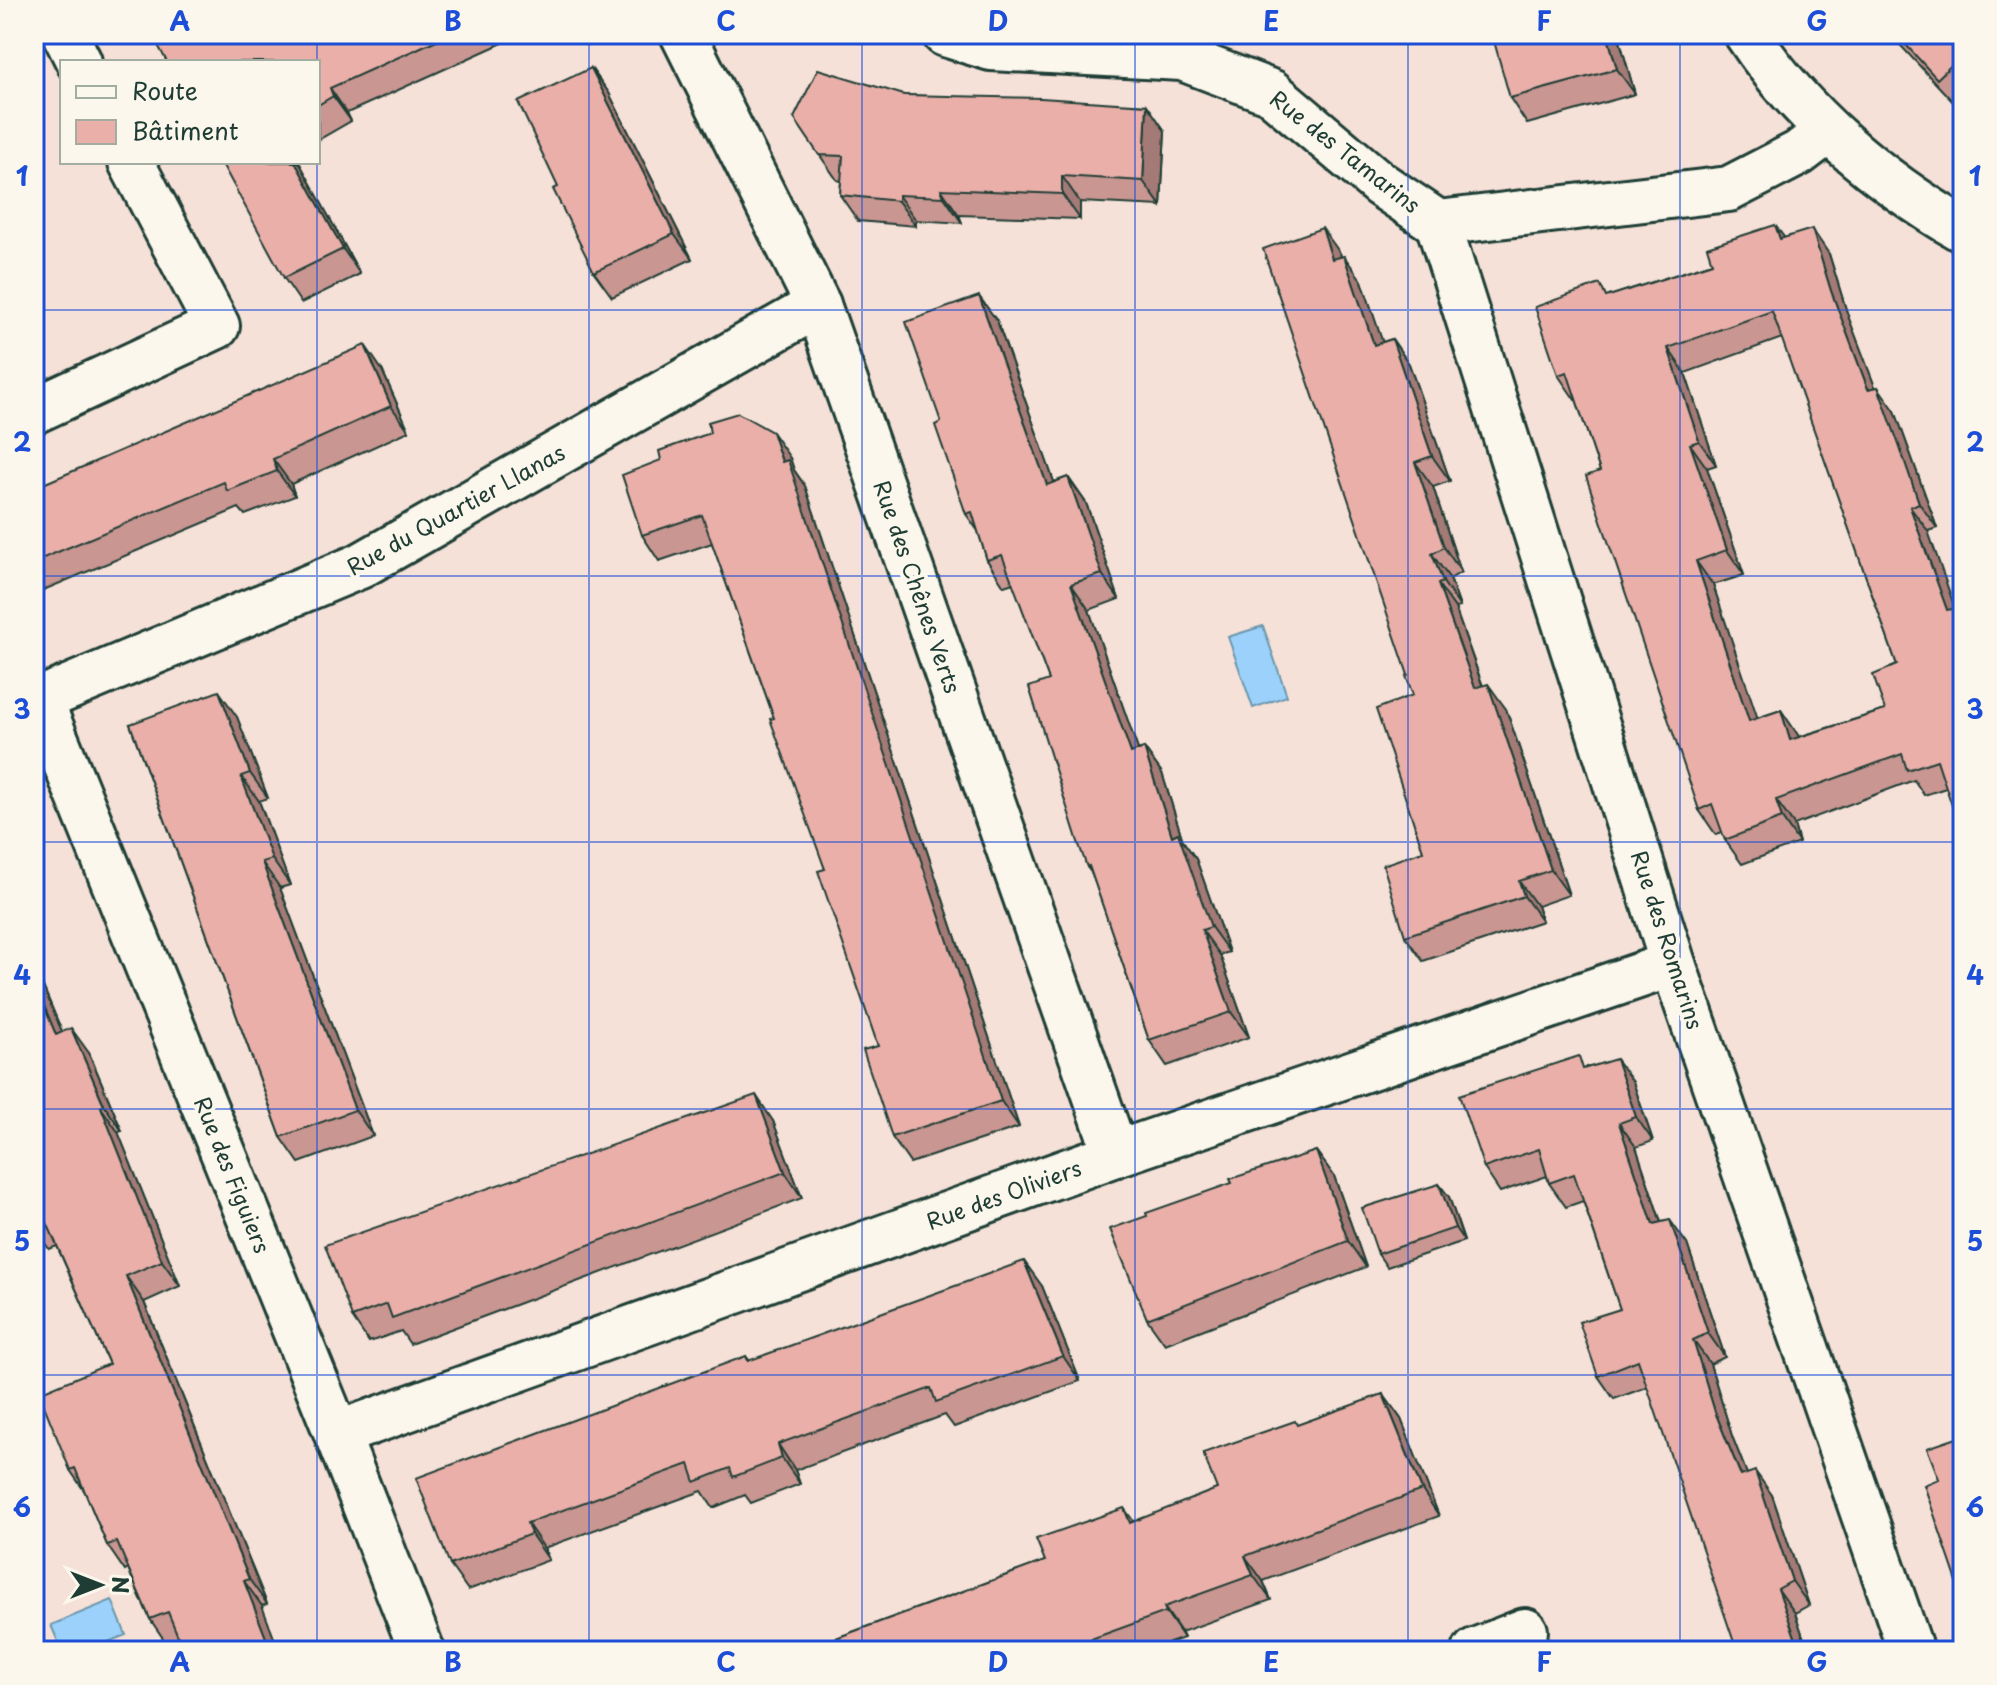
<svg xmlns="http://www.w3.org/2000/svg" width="1997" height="1685" font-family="'Playpen Sans',sans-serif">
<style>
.water{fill:#9cd1fb;stroke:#6a96ab;stroke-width:2}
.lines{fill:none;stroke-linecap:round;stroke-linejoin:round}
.street-casing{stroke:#1f3d34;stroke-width:50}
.street{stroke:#fbf7ec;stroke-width:44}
.wall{fill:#c99691;stroke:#1f3d34;stroke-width:2;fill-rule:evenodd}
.shaded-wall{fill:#a47a76;stroke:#1f3d34;stroke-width:2}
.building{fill:#eaafa9;stroke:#1f3d34;stroke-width:2;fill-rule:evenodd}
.grid{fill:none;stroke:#1d4ed8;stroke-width:2;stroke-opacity:0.55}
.labels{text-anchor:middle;stroke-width:8;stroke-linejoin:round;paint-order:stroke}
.street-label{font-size:22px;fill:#1f3d34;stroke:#fbf7ec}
.neatline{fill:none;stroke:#1d4ed8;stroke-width:3}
.grid-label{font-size:26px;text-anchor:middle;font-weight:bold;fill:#1d4ed8}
</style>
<rect width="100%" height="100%" fill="#f6e1d8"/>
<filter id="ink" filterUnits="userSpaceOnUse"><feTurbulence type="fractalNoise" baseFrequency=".0125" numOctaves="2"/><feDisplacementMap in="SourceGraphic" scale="16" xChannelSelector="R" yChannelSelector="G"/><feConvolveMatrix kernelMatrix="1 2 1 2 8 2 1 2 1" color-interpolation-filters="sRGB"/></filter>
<g filter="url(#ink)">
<g class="water">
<polygon points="1263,626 1287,696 1253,708 1228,637"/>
<polygon points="112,1600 126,1635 85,1651 62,1651 51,1625"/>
</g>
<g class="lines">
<g class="street-casing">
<g id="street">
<polyline points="65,34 79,62"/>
<polyline points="683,34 818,305 1116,1154"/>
<polyline points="945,34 991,48 1182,58 1271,92 1380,184 1438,223 1729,189 1799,153 1828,131"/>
<path d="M1747,34C1800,115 1879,181 1963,230"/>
<polyline points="1438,223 1673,964 1911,1651"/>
<polyline points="34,411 217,326 131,162"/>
<polyline points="40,700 337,1434 422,1651"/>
<polyline points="34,702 360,566 818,305"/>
<polyline points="337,1434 1116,1154 1673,964"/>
<polyline points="1475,1651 1525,1631"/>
</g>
</g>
<use href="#street" class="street"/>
</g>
<g class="wall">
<polygon points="152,34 231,34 255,39 266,34 517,34 518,36 347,113 351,121 318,140 318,62"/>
<polygon points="1618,34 1635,94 1527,124 1510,98"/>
<polygon points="1890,34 1963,34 1963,97 1955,104"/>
<polygon points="591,68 609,93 692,259 612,297 594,272 558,187"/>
<polygon points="904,95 1147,105 1165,131 1161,206 1080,202 1080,219 959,215 962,223 916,220 916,226 858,221 840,195 841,181 837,180 794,118"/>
<polygon points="299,162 360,274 301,303 284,278"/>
<path d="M1784,238L1829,254L1848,316L1875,387L1895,411L1937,528L1928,531L1946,788L1924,795L1914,780L1794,825L1799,843L1742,864L1725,840L1722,832L1716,835L1699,810L1600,471L1576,399L1575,400L1558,375L1609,296L1712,263ZM1782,338L1897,665L1885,710L1798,737L1781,710L1757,718L1713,585L1744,575L1707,468L1716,465L1685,373Z"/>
<polygon points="1340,253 1341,257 1362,281 1382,342 1392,339 1409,364 1450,481 1433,487 1461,572 1450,579 1460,607 1455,608 1483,686 1506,709 1569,895 1537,906 1542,921 1423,961 1405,936 1423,851 1413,695"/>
<polygon points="997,321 1054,482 1068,477 1086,503 1119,599 1089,610 1138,750 1144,748 1162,773 1183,841 1196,859 1229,952 1220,955 1249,1037 1167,1066 1149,1040 1092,874 1087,867 1049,680 1013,583 1004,586 987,560 978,531 966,514 941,422"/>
<polygon points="382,370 409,431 291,484 295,496 245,515 239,508 34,594 34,488"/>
<polygon points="790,458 794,470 805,486 1019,1127 910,1163 892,1137 878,1046 825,869 774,718 712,543 659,561 642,535 661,460"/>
<polygon points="237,717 268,798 259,801 290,885 280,888 373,1136 299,1163 281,1137 130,724"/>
<polygon points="34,965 62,1032 89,1053 122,1131 118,1132 180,1286 144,1302 267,1604 167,1644 150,1619 128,1569 125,1571 107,1545 85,1492 70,1470 109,1364 57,1246 49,1249 34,1227"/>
<polygon points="1587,1067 1633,1082 1653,1141 1636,1147 1661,1222 1687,1244 1725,1357 1710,1364 1732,1436 1747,1474 1772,1495 1809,1605 1795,1613 1808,1651 1647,1387 1614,1399 1598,1376 1620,1309 1583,1201 1566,1207 1549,1183 1547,1176 1500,1192 1484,1168"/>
<polygon points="773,1121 802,1198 410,1344 401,1331 369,1342 352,1317"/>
<polygon points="1316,1151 1334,1176 1366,1267 1165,1344 1147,1319 1232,1183"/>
<polygon points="1439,1184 1449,1197 1464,1241 1387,1267 1378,1254"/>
<polygon points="1042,1286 1080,1381 954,1427 945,1415 795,1470 800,1484 751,1503 745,1495 713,1508 702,1491 544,1548 549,1560 468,1590 450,1565 746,1356 750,1361"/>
<polygon points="1383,1394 1401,1419 1439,1516 1263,1581 1271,1600 1181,1632 1184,1638 1147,1651 801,1651 1045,1561 1134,1522 1217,1489 1298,1425"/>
</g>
<g class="shaded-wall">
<polygon points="1607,34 1618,34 1635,94 1617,69"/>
<polygon points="591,68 609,93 692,259 674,234"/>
<polygon points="330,88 347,113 351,121 333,96"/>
<polygon points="1147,105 1165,131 1161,206 1143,181"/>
<polygon points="295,162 299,162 360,274 343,249"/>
<polygon points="1062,176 1080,202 1080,219 1062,194"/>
<polygon points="941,189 959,215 962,223 944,197"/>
<polygon points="898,195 916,220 916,226 898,201"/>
<polygon points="1775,225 1793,249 1780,239"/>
<polygon points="1322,228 1340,253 1349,284 1332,259"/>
<polygon points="1812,229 1829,254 1848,316 1885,413 1868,389 1831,291"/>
<polygon points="1344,256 1362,281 1392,370 1374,345"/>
<polygon points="979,296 997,321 1064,510 1047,485"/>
<polygon points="1392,339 1409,364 1450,481 1432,456"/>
<polygon points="365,345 382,370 409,431 391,406"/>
<polygon points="1668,348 1685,373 1716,465 1699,441"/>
<polygon points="1878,387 1895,411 1937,528 1919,503"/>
<polygon points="772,432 790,458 794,470 805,486 1019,1127 1001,1101"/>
<polygon points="1690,444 1707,468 1744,575 1727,550"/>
<polygon points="273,459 291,484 295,496 277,471"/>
<polygon points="1415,462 1433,487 1461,572 1444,547"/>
<polygon points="1068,477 1086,503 1119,599 1102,574"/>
<polygon points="1910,507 1928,531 1963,631 1947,610"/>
<polygon points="1432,554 1450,579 1460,607 1443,582"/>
<polygon points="1696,561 1713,585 1767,746 1749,721"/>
<polygon points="1071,584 1089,610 1148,778 1131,753"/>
<polygon points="1438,584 1455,608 1492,713 1475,688"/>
<polygon points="1488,684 1506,709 1569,895 1551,870"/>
<polygon points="219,691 237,717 268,798 250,773"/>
<polygon points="1781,710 1798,735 1807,764 1790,740"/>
<polygon points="1144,748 1162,773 1183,841 1196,859 1229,952 1211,927 1172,836"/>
<polygon points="241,776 259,801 290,885 272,859"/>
<polygon points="1776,800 1794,825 1799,843 1782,818"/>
<polygon points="262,862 280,888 373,1136 355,1110"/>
<polygon points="1519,881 1537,906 1542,921 1524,896"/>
<polygon points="1202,930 1220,955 1249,1037 1231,1012"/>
<polygon points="34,965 74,1060 56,1035 34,982"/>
<polygon points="71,1028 89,1053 122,1131 104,1105"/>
<polygon points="1616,1059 1633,1082 1653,1141 1636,1117"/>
<polygon points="756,1095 773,1121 802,1198 785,1172"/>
<polygon points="101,1107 118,1132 180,1286 162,1261"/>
<polygon points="1619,1123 1636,1147 1669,1247 1653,1224"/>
<polygon points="1316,1151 1334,1176 1366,1267 1348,1241"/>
<polygon points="1439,1184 1449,1197 1464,1241 1455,1228"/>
<polygon points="1670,1220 1687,1244 1725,1357 1708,1333"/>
<polygon points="1024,1261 1042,1286 1080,1381 1063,1356"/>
<polygon points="126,1276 144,1302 267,1604 249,1579"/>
<polygon points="1693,1340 1710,1364 1732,1436 1757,1500 1741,1476 1715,1412"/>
<polygon points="1383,1394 1401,1419 1439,1516 1422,1490"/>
<polygon points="778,1444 795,1470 800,1484 782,1458"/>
<polygon points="1755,1471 1772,1495 1809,1605 1792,1581"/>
<polygon points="1124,1508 1142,1533 1130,1523"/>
<polygon points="527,1523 544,1548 549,1560 531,1534"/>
<polygon points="1245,1556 1263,1581 1271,1600 1253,1575"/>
<polygon points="244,1581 262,1606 279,1651 271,1651"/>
<polygon points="1778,1589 1795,1613 1808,1651 1800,1651"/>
<polygon points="1164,1607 1181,1632 1184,1638 1166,1612"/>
</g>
<g class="building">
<polygon points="152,34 227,34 229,37 234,34 251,34 255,40 266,34 450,34 330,88 333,96 318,105 318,62 167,62"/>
<polygon points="1492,34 1607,34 1617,69 1510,98"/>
<polygon points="1896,34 1963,34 1963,54 1937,79"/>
<polygon points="591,68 674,234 594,272 553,189 558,187 518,102"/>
<polygon points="818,69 904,95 1041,98 1147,105 1143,181 1062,176 1062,194 941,189 944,197 898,195 898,201 840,195 843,156 819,155 794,118"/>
<polygon points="221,162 295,162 343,249 284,278"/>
<path d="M1775,225L1780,239L1812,229L1831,291L1868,389L1878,387L1899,445L1919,503L1910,507L1947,610L1959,608L1963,620V839L1937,760L1907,770L1902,754L1776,800L1782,818L1725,840L1712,804L1699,810L1586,476L1600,471L1567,372L1558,375L1535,307L1600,284L1606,297L1712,263L1707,247ZM1772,311L1897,665L1873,675L1885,710L1790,740L1781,710L1749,721L1696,561L1727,550L1690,444L1699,441L1668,348Z"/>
<polygon points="1322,228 1332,259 1344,256 1374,345 1392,339 1432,456 1415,462 1444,547 1432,554 1443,582 1438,584 1475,688 1488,684 1551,870 1519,881 1524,896 1405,936 1383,865 1423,851 1376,709 1413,695 1406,676 1408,675 1263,249"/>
<polygon points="979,296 1047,485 1068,477 1102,574 1071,584 1131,753 1144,748 1172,836 1178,833 1211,927 1202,930 1231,1012 1149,1040 1089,866 1087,867 1077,839 1029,687 1049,680 1002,555 987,560 972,512 966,514 935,425 941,422 906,322"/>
<polygon points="365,345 391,406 273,459 277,471 227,491 224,482 34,562 34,488"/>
<polygon points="738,413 772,432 782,462 788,460 1001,1101 892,1137 863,1050 878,1046 818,871 825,869 770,719 774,718 702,515 642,535 622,475 661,460 659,451 710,433 708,422"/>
<polygon points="219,691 250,773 241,776 272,859 262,862 355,1110 281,1137 130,724"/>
<polygon points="34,982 56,1035 71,1028 104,1105 101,1107 162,1261 126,1276 249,1579 244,1581 271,1651 184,1651 168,1612 150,1619 117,1542 107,1545 75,1468 70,1470 39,1393 109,1364 45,1218 34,1223"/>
<polygon points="1579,1056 1583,1069 1616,1059 1636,1117 1619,1123 1653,1224 1670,1220 1708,1333 1693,1340 1715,1412 1741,1476 1755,1471 1792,1581 1778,1589 1800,1651 1737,1651 1638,1360 1598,1376 1579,1322 1620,1309 1574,1174 1549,1183 1539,1149 1484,1168 1459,1095"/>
<polygon points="756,1095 785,1172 392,1318 387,1304 352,1317 325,1245"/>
<polygon points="1316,1151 1348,1241 1147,1319 1110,1229 1147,1216 1146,1213 1232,1183 1230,1179"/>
<polygon points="1439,1184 1455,1228 1378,1254 1362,1208"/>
<polygon points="1024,1261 1063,1356 936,1402 931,1388 778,1444 782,1458 733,1477 730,1468 695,1482 689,1464 527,1523 531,1534 450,1565 416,1478 746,1356 748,1361"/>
<polygon points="1383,1394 1422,1490 1245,1556 1253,1575 1164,1607 1166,1612 1058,1651 801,1651 1045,1561 1036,1539 1124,1508 1130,1523 1217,1489 1203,1453 1295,1421 1297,1425"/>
<polygon points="1963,1436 1963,1599 1924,1485 1939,1479 1927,1448"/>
</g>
</g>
<path class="grid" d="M317,34V62M589,34V1651M862,34V1651M1135,34V1651M1408,34V1651M1680,34V1651M317,162V1651M34,310H1963M34,576H1963M34,842H1963M34,1109H1963M34,1375H1963"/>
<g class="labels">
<g class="street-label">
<text transform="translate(1345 152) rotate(38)" y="8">Rue des Tamarins</text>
<text transform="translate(456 510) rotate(-29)" y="8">Rue du Quartier Llanas</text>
<text transform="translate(917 587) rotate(71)" y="8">Rue des Chênes Verts</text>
<text transform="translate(1667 940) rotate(72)" y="8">Rue des Romarins</text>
<text transform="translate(232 1175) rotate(68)" y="8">Rue des Figuiers</text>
<text transform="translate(1004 1195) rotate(-20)" y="8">Rue des Oliviers</text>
</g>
</g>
<rect width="1997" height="1685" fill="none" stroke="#fbf7ec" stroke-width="88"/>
<rect x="60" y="60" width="260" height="104" fill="#fbf7ec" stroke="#a3ada2" stroke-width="2"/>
<rect x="76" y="86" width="40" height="12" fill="#fbf7ec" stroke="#a3ada2" stroke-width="2"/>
<text x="132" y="100" font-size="24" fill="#1f3d34">Route</text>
<rect x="76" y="120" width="40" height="24" fill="#eaafa9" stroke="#a3ada2" stroke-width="2"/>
<text x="132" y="140" font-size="24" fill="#1f3d34">Bâtiment</text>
<g transform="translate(100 1585) rotate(90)" stroke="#fbf7ec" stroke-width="6" paint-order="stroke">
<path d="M0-6L14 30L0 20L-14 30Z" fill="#1f3d34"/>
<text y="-12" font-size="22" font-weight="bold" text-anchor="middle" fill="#1f3d34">N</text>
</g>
<rect x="44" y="44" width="1909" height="1597" class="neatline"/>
<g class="grid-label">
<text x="180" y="31">A</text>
<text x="453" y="31">B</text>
<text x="726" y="31">C</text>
<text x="998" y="31">D</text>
<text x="1271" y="31">E</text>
<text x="1544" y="31">F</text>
<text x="1817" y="31">G</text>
<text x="22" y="186">1</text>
<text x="1975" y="186">1</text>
<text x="22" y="452">2</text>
<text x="1975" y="452">2</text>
<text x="22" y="719">3</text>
<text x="1975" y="719">3</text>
<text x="22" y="985">4</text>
<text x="1975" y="985">4</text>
<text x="22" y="1251">5</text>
<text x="1975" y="1251">5</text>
<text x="22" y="1517">6</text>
<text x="1975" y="1517">6</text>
<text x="180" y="1672">A</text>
<text x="453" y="1672">B</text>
<text x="726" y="1672">C</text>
<text x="998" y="1672">D</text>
<text x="1271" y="1672">E</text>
<text x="1544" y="1672">F</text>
<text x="1817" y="1672">G</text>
</g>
</svg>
